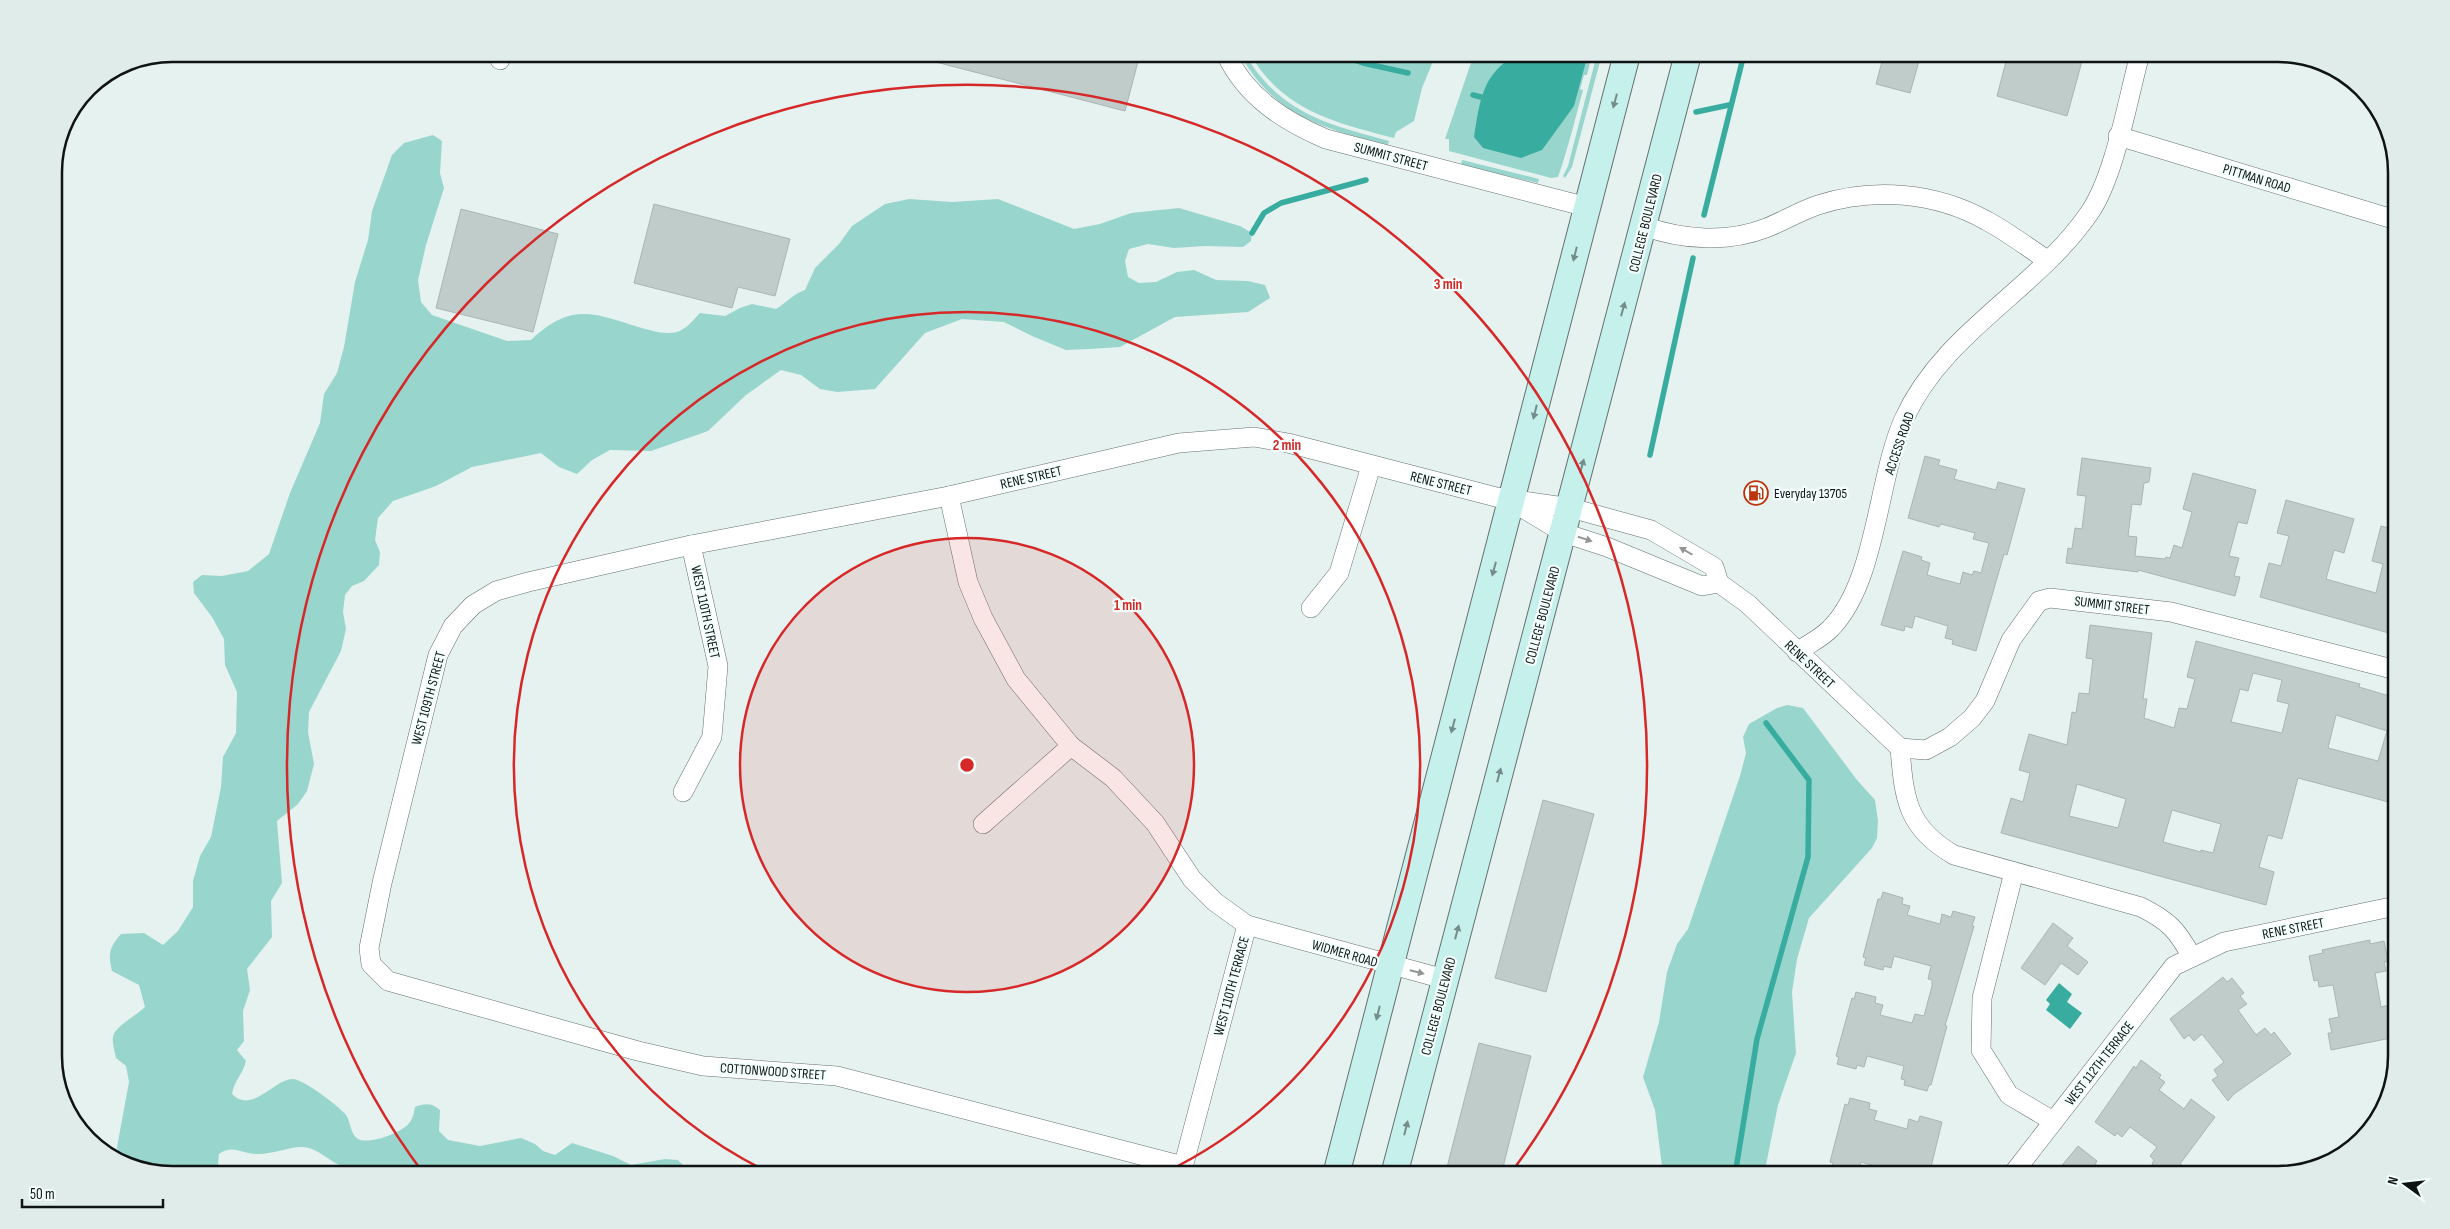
<svg xmlns="http://www.w3.org/2000/svg" width="2450" height="1229" font-family="'Sofia Sans Condensed',sans-serif">
<style>
.green{fill:#98d6cd}
.water{fill:#39aca0}
.lines{fill:none;stroke-linecap:round;stroke-linejoin:round}
.stream{stroke:#39aca0;stroke-width:5.5}
.building{fill:#bfccca;stroke:#a9b5b3;fill-rule:evenodd}
.street-casing{stroke:#65716f;stroke-width:20}
.secondary-casing{stroke:#65716f;stroke-width:28}
.street{stroke:#fff;stroke-width:19}
.secondary{stroke:#c6f0ec;stroke-width:26}
.oneway{fill:#748d8a}
.oneway2{fill:#939595}
.ring{fill:none;stroke:#d62828;stroke-width:2.5}
.labels{text-anchor:middle;stroke-width:4.5;stroke-linejoin:round;paint-order:stroke}
.street-label{font-size:14px;fill:#0f1313;stroke:#f2fffd}
.poi-label{font-size:14px;fill:#0f1313;stroke:#f2fffd;text-anchor:start}
.rim{fill:none;stroke:#0f1313;stroke-width:2.5}
.centre{fill:#d62828;stroke:#f2fffd;stroke-width:2.5}
.ring-label{font-size:15px;text-anchor:middle;font-weight:bold;fill:#d62828;stroke:#f2fffd;stroke-width:4.5;stroke-linejoin:round;paint-order:stroke}
</style>
<rect width="100%" height="100%" fill="#e5f2ef"/>
<g class="green">
<path d="M1240,54H1245C1280,113 1326,124 1389,141L1388,145C1324,129 1274,116 1240,54Z"/>
<path d="M1250,54H1436L1422,88L1414,121L1396,132L1394,138C1336,123 1283,111 1250,54Z"/>
<path d="M1474,54H1592L1587,75H1584L1580,89L1583,90C1575,119 1568,149 1558,177L1551,178L1449,151V139H1445Z"/>
<polygon points="1597,54 1602,54 1572,167 1565,178 1563,176 1568,166"/>
<path d="M433,135L442,141L440,173L444,188L426,245L418,280L421,302L432,315L507,341L531,340C576,297 600,317 653,331C662,333 675,335 683,329C689,326 695,318 700,313L725,316L740,308L752,304L776,309C786,303 793,294 805,290L815,268L839,244L852,226L885,204L909,199L952,202L998,199L1074,229L1100,224L1131,213L1179,208L1240,226L1252,233L1251,241L1243,247L1205,246L1174,248L1148,244L1129,249L1125,261L1128,277L1139,283L1156,282L1177,272L1194,270L1216,280L1248,281L1265,285L1270,298L1248,312L1175,317L1120,347L1089,349L1066,350L1032,336L1004,322L962,319L925,333L875,389L837,392L820,389L801,375L781,370L746,395L708,431L651,451L610,450L592,460L577,474L559,467L541,453L472,467L436,486L393,501L378,518L375,540L380,552L379,565L364,581L352,586L345,595L343,612L346,629L341,651L309,712L308,732L314,764L307,791L298,804L277,821L282,883L271,901L272,937L247,969L250,990L243,1011L244,1041L237,1050L246,1061C243,1074 234,1081 232,1094C252,1115 275,1078 293,1079C303,1079 340,1107 346,1115C351,1122 350,1134 358,1139C370,1145 404,1132 410,1122C413,1118 414,1112 415,1107C425,1103 432,1103 440,1110L439,1131L448,1140L480,1146L521,1138L535,1144L543,1151L555,1155L572,1143L613,1156L631,1165L665,1159L678,1160L693,1175H370C358,1172 347,1169 337,1164C328,1159 319,1151 309,1148C294,1144 275,1155 256,1154C242,1154 233,1144 219,1154L218,1163L222,1175H173L120,1163L117,1147L129,1082L126,1066L116,1058C115,1052 112,1043 113,1037C114,1027 137,1015 145,1007L139,985L112,971C108,954 109,948 121,934L144,933L163,945L178,931L193,907V881L200,856L211,837L221,787L223,757L236,733L237,692L225,665L224,639L212,617L194,593L193,582L202,575L222,576L248,571L269,554L290,493L320,423L324,394L337,373L344,347L355,282L368,240L372,211L392,155L404,143Z"/>
<polygon points="1462,160 1539,179 1538,183 1461,165"/>
<polygon points="1787,705 1803,708 1857,780 1875,800 1878,821 1877,838 1872,848 1809,918 1797,959 1792,992 1796,1053 1778,1105 1764,1175 1663,1175 1655,1110 1643,1077 1659,1022 1667,972 1677,944 1688,929 1740,776 1746,753 1743,737 1749,724 1777,708"/>
</g>
<g class="water">
<path d="M1517,54H1588L1574,106L1542,150L1521,158L1483,148L1474,137C1480,100 1482,74 1517,54Z"/>
<polygon points="2059,983 2072,994 2067,1002 2082,1013 2070,1029 2046,1010 2050,1004 2046,1000"/>
</g>
<g class="lines">
<g class="stream">
<polyline points="1337,54 1363,63 1408,73"/>
<polyline points="1473,95 1481,97"/>
<polyline points="1696,112 1729,105"/>
<polyline points="1704,215 1744,54"/>
<polyline points="1252,233 1264,213 1281,203 1366,180"/>
<polyline points="1650,455 1693,258"/>
<polyline points="1735,1175 1757,1039 1808,857 1809,780 1766,723"/>
</g>
</g>
<g class="building">
<polygon points="925,54 1140,54 1125,111 924,59"/>
<polygon points="1884,54 1921,54 1910,93 1876,84"/>
<polygon points="2008,54 2084,54 2067,116 1997,96"/>
<polygon points="654,204 790,239 775,296 738,287 732,308 634,283"/>
<polygon points="461,209 558,234 533,332 436,308"/>
<polygon points="1925,456 1940,460 1938,465 1957,470 1954,479 1996,490 1998,482 2025,489 2007,555 2004,554 1976,651 1952,644 1953,640 1945,638 1948,626 1915,616 1912,628 1905,626 1904,631 1881,625 1903,551 1922,557 1921,560 1930,563 1927,575 1960,584 1963,572 1972,575 1974,571 1981,573 1989,543 1973,539 1975,533 1941,524 1939,527 1908,518"/>
<polygon points="2082,458 2151,468 2149,482 2144,483 2141,505 2132,504 2128,536 2137,537 2135,556 2165,559 2166,557 2170,558 2174,545 2182,548 2192,512 2183,509 2193,473 2256,490 2247,524 2238,522 2229,556 2239,558 2234,576 2240,577 2235,596 2138,570 2138,572 2066,563 2068,548 2072,549 2075,528 2082,529 2086,496 2077,495"/>
<polygon points="2286,500 2354,519 2344,553 2334,550 2326,579 2340,583 2376,593 2383,564 2372,561 2381,526 2396,530 2396,635 2260,597 2269,563 2281,566 2289,536 2277,533"/>
<path d="M2090,625L2152,633L2143,699H2147L2144,718L2174,728L2179,708L2187,709L2195,679L2187,677L2196,641L2360,684L2359,687L2396,698V804L2298,778L2282,839L2268,835L2259,867L2274,872L2266,905L2001,833L2011,798L2023,802L2030,773L2019,770L2029,734L2067,745L2072,712L2076,713L2079,693L2089,694L2093,659L2086,658ZM2253,673L2282,680L2277,701L2289,704L2282,733L2231,722L2240,689L2248,691ZM2336,715L2387,731L2378,761L2328,748ZM2077,784L2126,799L2118,828L2069,816ZM2172,810L2221,824L2213,853L2201,850V852L2163,842Z"/>
<polygon points="1543,800 1594,814 1546,992 1495,978"/>
<polygon points="1883,892 1903,898 1902,904 1910,906 1907,915 1940,924 1942,914 1951,917 1953,911 1975,917 1972,926 1974,926 1948,1016 1945,1025 1947,1026 1931,1085 1929,1085 1927,1091 1904,1085 1905,1080 1901,1079 1904,1066 1867,1056 1864,1067 1857,1065 1856,1069 1837,1064 1839,1057 1836,1056 1852,998 1854,999 1856,992 1876,997 1875,1003 1883,1005 1880,1015 1912,1023 1915,1014 1924,1016 1932,986 1932,980 1928,979 1931,966 1894,956 1891,968 1884,966 1883,970 1864,965 1866,958 1863,957 1878,899 1881,899"/>
<polygon points="2053,923 2073,938 2067,946 2088,962 2078,975 2061,963 2045,985 2021,968"/>
<polygon points="2370,940 2370,944 2384,941 2388,962 2384,962 2386,971 2375,973 2381,1007 2394,1004 2396,1037 2331,1050 2328,1033 2332,1033 2329,1019 2339,1017 2333,985 2319,987 2318,980 2314,981 2309,956 2323,953 2322,950"/>
<polygon points="2223,977 2227,982 2232,978 2244,993 2240,996 2247,1004 2238,1010 2256,1035 2265,1028 2271,1035 2274,1032 2291,1054 2234,1094 2228,1101 2212,1080 2218,1076 2214,1070 2224,1062 2202,1034 2194,1041 2189,1035 2184,1039 2170,1019"/>
<polygon points="1479,1043 1531,1056 1501,1175 1445,1175"/>
<polygon points="2141,1060 2161,1075 2159,1078 2165,1082 2159,1090 2184,1109 2191,1099 2215,1117 2180,1164 2196,1175 2167,1175 2152,1164 2154,1160 2150,1156 2157,1147 2130,1127 2122,1137 2117,1133 2115,1136 2095,1122 2134,1066 2136,1068"/>
<polygon points="1850,1098 1870,1103 1869,1109 1877,1111 1874,1120 1907,1129 1909,1119 1918,1122 1920,1116 1942,1122 1929,1175 1897,1175 1898,1172 1861,1162 1858,1173 1850,1171 1849,1175 1831,1170 1833,1163 1830,1162 1845,1104 1848,1105"/>
<polygon points="2078,1146 2097,1161 2095,1164 2111,1175 2054,1175"/>
</g>
<g class="lines">
<g class="street-casing">
<g id="street">
<path d="M1226,54C1246,97 1284,121 1326,139L1587,207"/>
<polyline points="500,60 501,54"/>
<polyline points="2118,136 2396,220"/>
<path d="M1644,226C1682,240 1728,243 1766,228C1784,221 1800,211 1818,205C1873,187 1936,192 1987,221C2008,232 2027,247 2047,260"/>
<polyline points="949,496 968,582 983,618 1016,679 1071,746 1113,778 1155,823 1192,879 1215,902 1247,925 1181,1175"/>
<polyline points="1516,504 1564,533 1607,547 1702,586 1719,583"/>
<polyline points="1311,608 1339,573 1371,466"/>
<path d="M1797,652C1808,644 1822,638 1831,628C1877,581 1877,479 1904,419C1944,331 2037,290 2090,212C2115,175 2128,98 2140,54"/>
<polyline points="1900,748 1926,750 1950,737 1972,718 1985,701 2011,640 2039,601 2050,598 2171,612 2396,670"/>
<path d="M1900,748C1904,799 1907,828 1954,855L2141,907C2169,921 2177,930 2192,957"/>
<polyline points="683,792 712,737 718,666 691,545"/>
<polyline points="983,824 1071,746"/>
<polyline points="2014,872 1982,998 1981,1050 2009,1095 2053,1121"/>
<polyline points="1247,925 1444,979"/>
<polyline points="1183,1166 837,1076 703,1066 638,1051 388,981 371,964 369,948 382,883 438,655 453,626 473,605 496,591 528,582 691,545 949,496 1179,443 1254,437 1288,443 1496,497 1571,508 1651,530 1714,567 1719,583 1748,604 1900,748"/>
<polyline points="2012,1175 2174,966 2224,942 2396,906"/>
</g>
</g>
<g class="secondary-casing">
<g id="secondary">
<polyline points="1336,1175 1627,54"/>
<path d="M1394,1175C1490,801 1593,428 1688,54"/>
</g>
</g>
<use href="#street" class="street"/>
<use href="#secondary" class="secondary"/>
</g>
<defs><path id="oneway-solid" d="M-6-.8H1V-3.2L6.5 0L1 3.2V.8H-6Z" transform="scale(1.25)"/></defs>
<g class="oneway">
<use href="#oneway-solid" transform="translate(1615 101) rotate(105)"/>
<use href="#oneway-solid" transform="translate(1575 254) rotate(104)"/>
<use href="#oneway-solid" transform="translate(1623 309) rotate(-75)"/>
<use href="#oneway-solid" transform="translate(1535 412) rotate(104)"/>
<use href="#oneway-solid" transform="translate(1582 466) rotate(-75)"/>
<use href="#oneway-solid" transform="translate(1494 569) rotate(105)"/>
<use href="#oneway-solid" transform="translate(1453 726) rotate(105)"/>
<use href="#oneway-solid" transform="translate(1499 775) rotate(-75)"/>
<use href="#oneway-solid" transform="translate(1457 932) rotate(-75)"/>
<use href="#oneway-solid" transform="translate(1378 1013) rotate(104)"/>
<use href="#oneway-solid" transform="translate(1406 1128) rotate(-76)"/>
</g>
<g class="oneway2">
<use href="#oneway-solid" transform="translate(1585 539) rotate(18)"/>
<use href="#oneway-solid" transform="translate(1686 551) rotate(-150)"/>
<use href="#oneway-solid" transform="translate(1417 972) rotate(14)"/>
</g>
<circle cx="967" cy="765" r="227" fill="#d62828" fill-opacity=".12"/>
<g class="ring">
<circle cx="967" cy="765" r="227"/>
<path d="M772 1174A453 453 0 1 1 1162 1174"/>
<path d="M424 1174A680 680 0 1 1 1510 1174"/>
</g>
<defs>
<g id="fuel-ring" transform="scale(1.25)"><circle r="9.5" fill="#f2fffd" stroke="#bd330c" stroke-width="1.5"/><path d="M-5.5-6h7V0h2V4h1.3V-2.5L3-4.5l.8-.8L6-3V5H2.5V1h-1V6h-7ZM-4.2-4.7v3.2H.2V-4.7Z" fill="#bd330c"/></g>
</defs>
<g fill-rule="evenodd">
<use href="#fuel-ring" x="1756" y="493"/>
</g>
<g class="labels">
<g class="street-label">
<text transform="translate(1391 156) rotate(15)" y="5">SUMMIT STREET</text>
<text transform="translate(2257 178) rotate(17)" y="5">PITTMAN ROAD</text>
<text transform="translate(1645 223) rotate(-76)" y="5">COLLEGE BOULEVARD</text>
<text transform="translate(1899 443) rotate(-71)" y="5">ACCESS ROAD</text>
<text transform="translate(1031 477) rotate(-13)" y="5">RENE STREET</text>
<text transform="translate(1441 483) rotate(14)" y="5">RENE STREET</text>
<text transform="translate(2112 605) rotate(7)" y="5">SUMMIT STREET</text>
<text transform="translate(706 612) rotate(78)" y="5">WEST 110TH STREET</text>
<text transform="translate(1542 615) rotate(-75)" y="5">COLLEGE BOULEVARD</text>
<text transform="translate(1810 664) rotate(43)" y="5">RENE STREET</text>
<text transform="translate(428 698) rotate(-75)" y="5">WEST 109TH STREET</text>
<text transform="translate(2293 928) rotate(-11)" y="5">RENE STREET</text>
<text transform="translate(1345 953) rotate(16)" y="5">WIDMER ROAD</text>
<text transform="translate(1231 986) rotate(-75)" y="5">WEST 110TH TERRACE</text>
<text transform="translate(1438 1006) rotate(-75)" y="5">COLLEGE BOULEVARD</text>
<text transform="translate(2099 1063) rotate(-52)" y="5">WEST 112TH TERRACE</text>
<text transform="translate(773 1071) rotate(4)" y="5">COTTONWOOD STREET</text>
</g>
<g class="poi-label">
<text x="1774" y="498">Everyday 13705</text>
</g>
</g>
<path d="M0 0H2450V1229H0ZM172 62H2278A110 110 0 0 1 2388 172V1056A110 110 0 0 1 2278 1166H172A110 110 0 0 1 62 1056V172A110 110 0 0 1 172 62Z" fill="#e0ecea" fill-rule="evenodd"/>
<path class="rim" d="M172 62H2278A110 110 0 0 1 2388 172V1056A110 110 0 0 1 2278 1166H172A110 110 0 0 1 62 1056V172A110 110 0 0 1 172 62Z"/>
<circle cx="967" cy="765" r="8" class="centre"/>
<g class="ring-label">
<text x="1448" y="289">3 min</text>
<text x="1287" y="450">2 min</text>
<text x="1128" y="610">1 min</text>
</g>
<g transform="translate(2405 1184) rotate(285)" stroke="#f2fffd" stroke-width="4" paint-order="stroke">
<path d="M0-4L9 19L0 12L-9 19Z" fill="#0f1313"/>
<text y="-8" font-size="14" font-weight="bold" text-anchor="middle" fill="#0f1313">N</text>
</g>
<path d="M22 1199v8h141v-8" fill="none" stroke="#0f1313" stroke-width="2.5"/>
<text x="30" y="1199" font-size="15" fill="#0f1313" stroke="#f2fffd" stroke-width="4" paint-order="stroke">50 m</text>
</svg>
